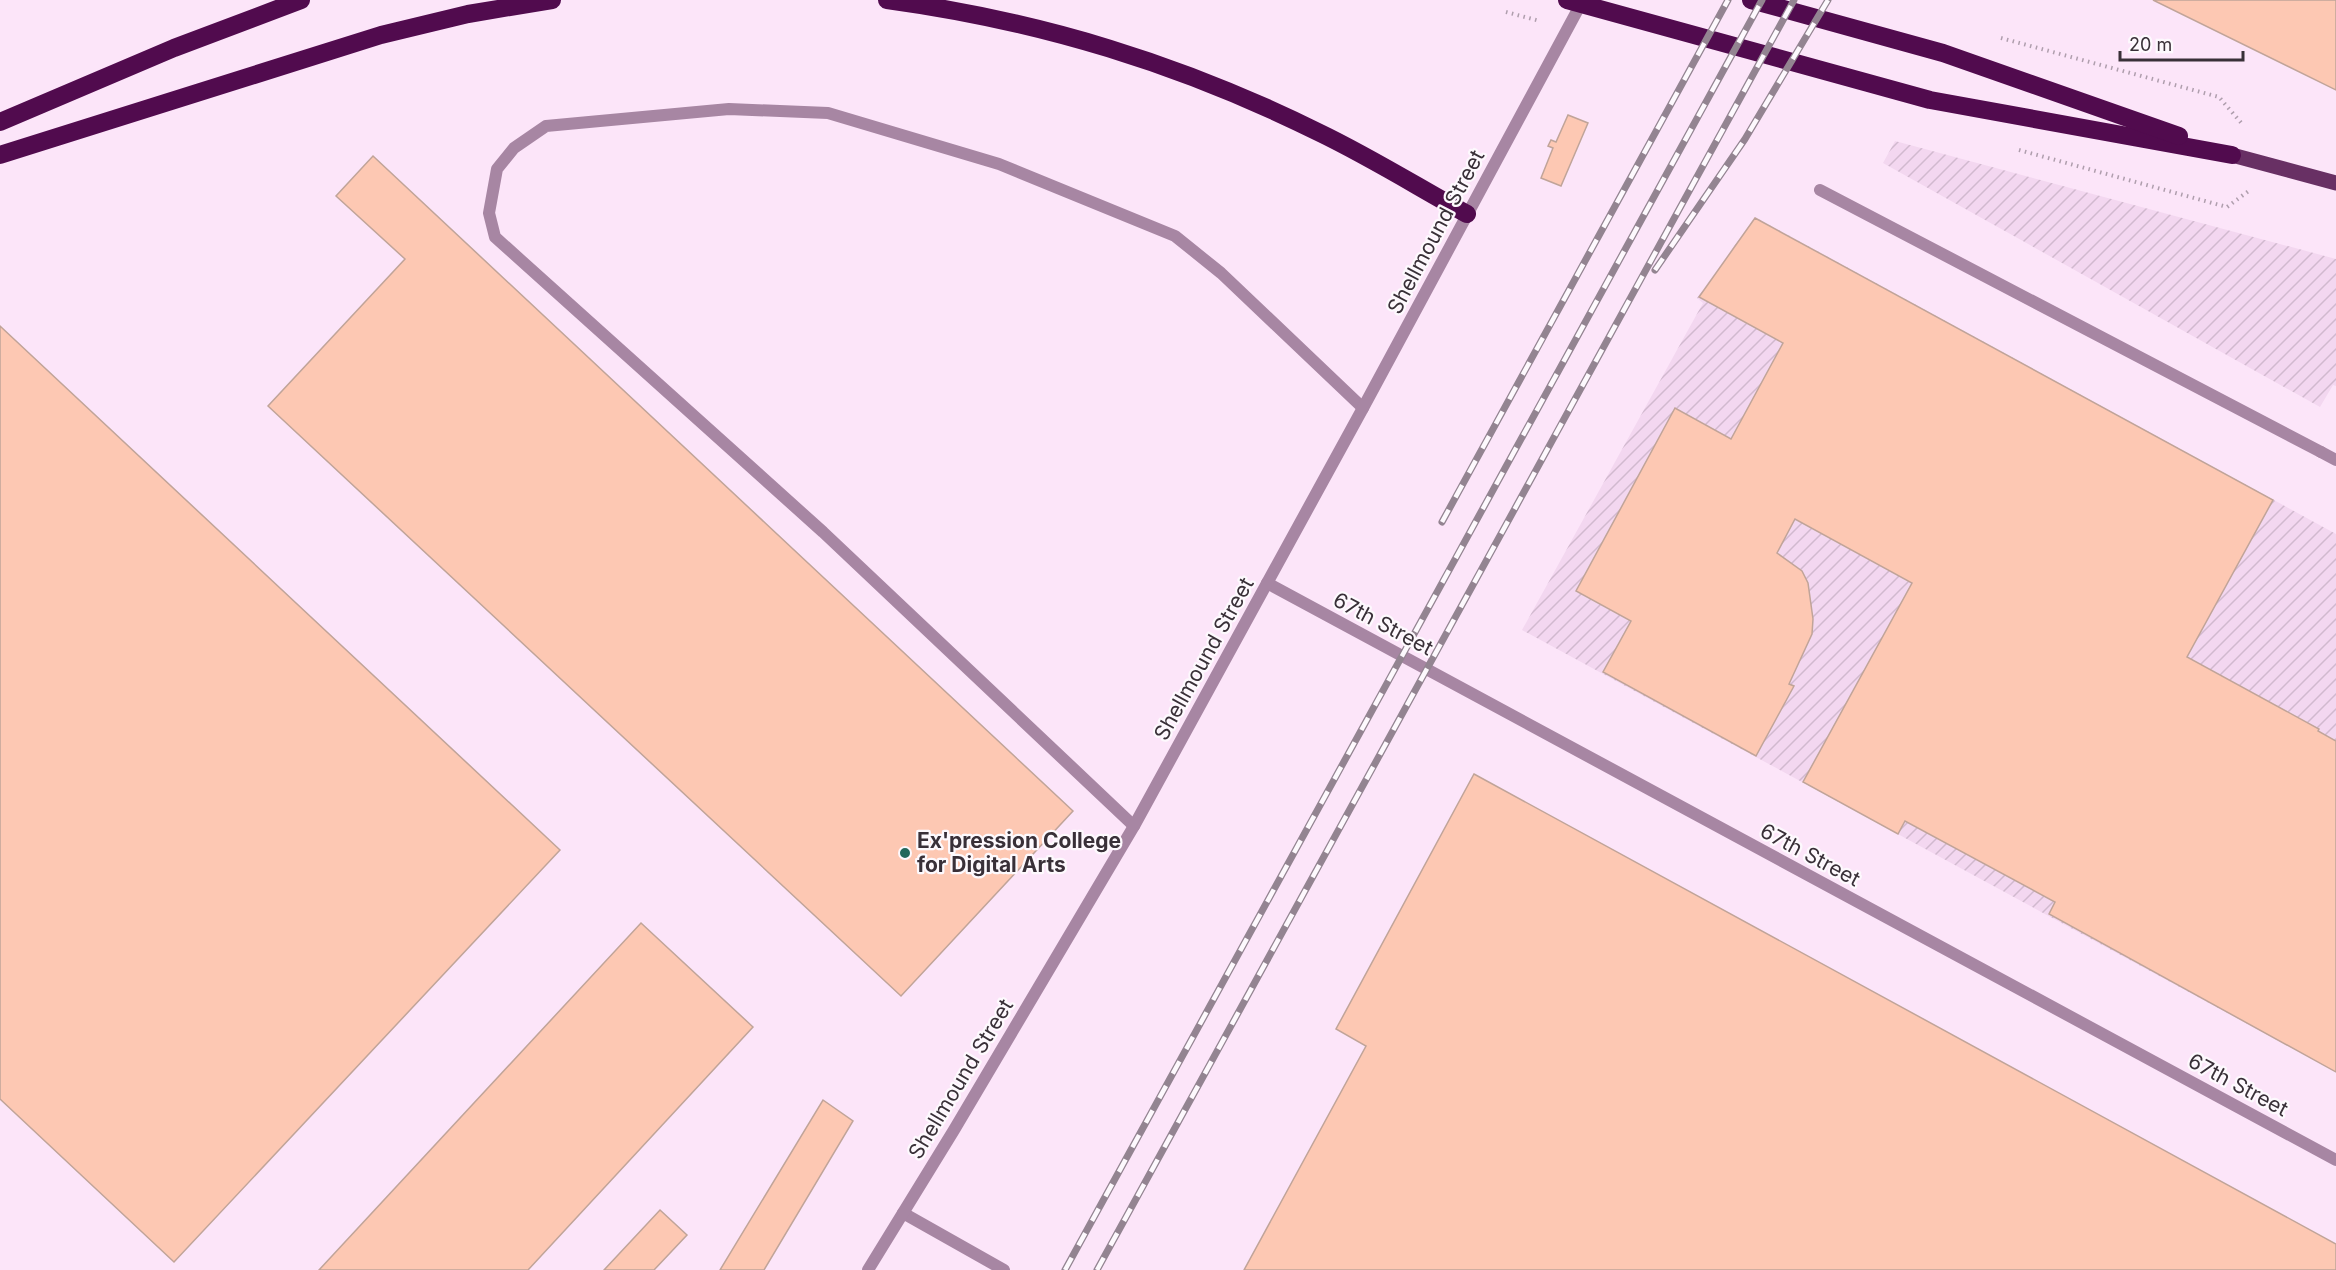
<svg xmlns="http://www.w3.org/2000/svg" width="2336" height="1270" font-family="Inter,sans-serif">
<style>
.industrial{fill:url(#industrial-furrows)}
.building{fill:#fdc8b3;stroke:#c0a499;stroke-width:1.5}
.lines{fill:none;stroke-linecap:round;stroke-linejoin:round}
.path{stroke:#af9ead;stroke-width:4;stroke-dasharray:1.5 4.5;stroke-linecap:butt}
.service{stroke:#a786a3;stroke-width:12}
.minor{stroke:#a786a3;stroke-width:12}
.tertiary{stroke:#a786a3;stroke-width:12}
.primary{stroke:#683064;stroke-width:15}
.motorway{stroke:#510b4e;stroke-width:18}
.rail-casing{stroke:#938491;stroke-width:7}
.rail{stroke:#fdf9fd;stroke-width:4.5;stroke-dasharray:14;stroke-linecap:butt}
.poi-dot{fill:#22685b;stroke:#fdf9fd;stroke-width:2}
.labels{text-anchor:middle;stroke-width:4.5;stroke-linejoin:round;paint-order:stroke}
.street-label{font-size:21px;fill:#393038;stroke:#fdf9fd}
.poi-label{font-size:21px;font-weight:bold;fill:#393038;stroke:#fdf9fd;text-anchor:start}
</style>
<defs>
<pattern id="industrial-furrows" width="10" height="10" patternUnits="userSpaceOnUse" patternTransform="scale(1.5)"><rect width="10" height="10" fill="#f3d7f0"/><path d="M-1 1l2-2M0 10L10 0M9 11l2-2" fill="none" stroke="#d1b9cf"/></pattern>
</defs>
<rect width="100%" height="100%" fill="#fce5f9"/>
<g class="industrial">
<polygon points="1895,141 2336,259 2336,386 2333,385 2320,407 1883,163"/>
<polygon points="1755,217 2336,534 2336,1072 1522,630 1703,303 1697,298"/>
</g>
<g class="building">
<polygon points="2153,0 2336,0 2336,90"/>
<polygon points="1568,115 1588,123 1561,186 1541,178 1553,148 1548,146 1551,140 1556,142"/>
<polygon points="373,156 1073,811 901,996 268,406 405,259 336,196"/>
<polygon points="1755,218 2273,500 2187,657 2319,729 2318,731 2336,741 2336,1072 2049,914 2055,902 1905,821 1898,834 1803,782 1912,583 1795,519 1777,553 1802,571 1808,583 1813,619 1812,634 1789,684 1794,686 1756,756 1603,672 1631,621 1576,591 1675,408 1731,439 1783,343 1699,297"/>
<polygon points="0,326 560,850 174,1262 0,1099"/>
<polygon points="1474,774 2336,1244 2336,1270 1244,1270 1366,1046 1336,1029"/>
<polygon points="641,923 753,1027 528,1270 319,1270"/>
<polygon points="823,1100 853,1121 764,1270 720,1270"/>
<polygon points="660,1210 687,1235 654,1270 604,1270"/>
</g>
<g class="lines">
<g class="path">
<polyline points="1506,12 1540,21"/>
<polyline points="2001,38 2219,97 2243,125"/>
<polyline points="2019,150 2227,207 2250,190"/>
</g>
<g class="service">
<polyline points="1820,190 2321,452"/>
<polyline points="1134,826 823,532 495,237 489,213 497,169 514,148 546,126 729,109 828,113 999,164 1175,236 1221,273 1363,408"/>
</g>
<g class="minor">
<polyline points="2321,452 2336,460"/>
<polyline points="1267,583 2336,1160"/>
<polyline points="903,1213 1004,1270"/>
</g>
<polyline class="tertiary" points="868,1270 954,1130 1134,826 1363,408 1583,0"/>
<polyline class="primary" points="2232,155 2336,183"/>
<g class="motorway">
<path d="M887,0C1041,21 1181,64 1320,133C1370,157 1418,187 1467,214"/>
<polyline points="1567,0 1930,100 2232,155"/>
<polyline points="1751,0 1943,53 2179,136"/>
<polyline points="0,122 174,48 301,0"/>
<polyline points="0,155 381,35 468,14 552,0"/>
</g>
<g class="rail-casing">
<g id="rail">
<polyline points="1655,270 1745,139 1828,0"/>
<polyline points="1442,522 1728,0"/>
<polyline points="1065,1270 1762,0"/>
<polyline points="1097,1270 1794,0"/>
</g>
</g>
<use href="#rail" class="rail"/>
</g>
<circle class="poi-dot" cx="905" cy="853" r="6"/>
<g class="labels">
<g class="street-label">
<text transform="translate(1436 232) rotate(-62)" y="7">Shellmound Street</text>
<text transform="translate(1383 624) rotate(28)" y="7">67th Street</text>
<text transform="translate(1204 659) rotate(-61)" y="7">Shellmound Street</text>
<text transform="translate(1810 855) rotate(28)" y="7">67th Street</text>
<text transform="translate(961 1079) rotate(-59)" y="7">Shellmound Street</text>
<text transform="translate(2238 1085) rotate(28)" y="7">67th Street</text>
</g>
<g class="poi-label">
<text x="917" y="848">Ex'pression College<tspan x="917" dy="24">for Digital Arts</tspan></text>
</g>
</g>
<path d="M2120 51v9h123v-9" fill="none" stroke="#393038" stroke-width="3"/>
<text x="2129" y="51" font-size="18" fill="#393038" stroke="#fdf9fd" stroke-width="4.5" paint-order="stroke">20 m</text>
</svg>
